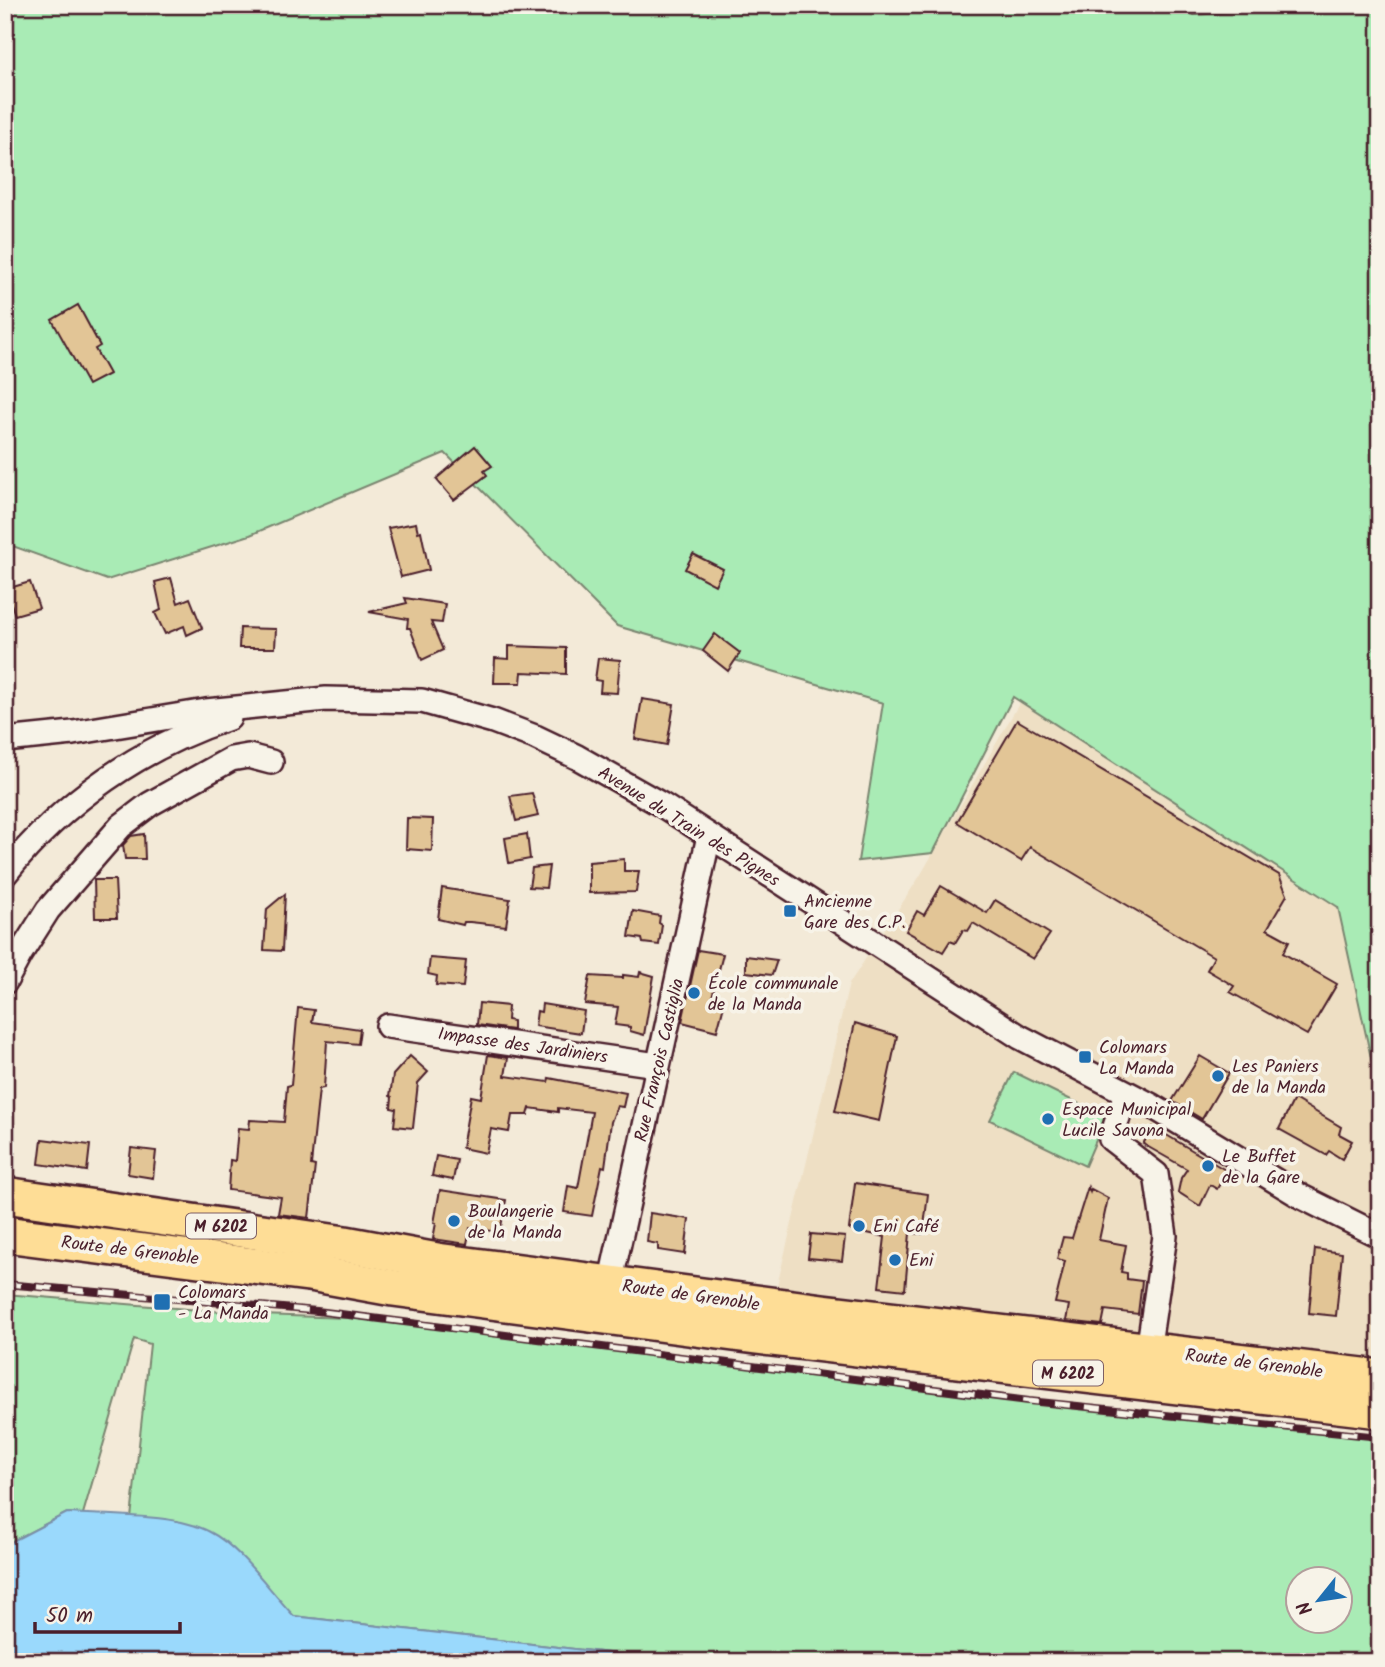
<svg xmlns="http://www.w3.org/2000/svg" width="1385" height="1667" font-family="Kalam,sans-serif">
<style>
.built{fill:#eedfc4}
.green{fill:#a9ebb5;stroke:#7a8570;stroke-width:2;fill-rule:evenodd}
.water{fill:#9ad9fc;stroke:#7a8fa8;stroke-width:2}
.building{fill:#e2c596;stroke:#4a1f2b;stroke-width:2}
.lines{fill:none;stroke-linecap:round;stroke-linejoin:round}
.street-casing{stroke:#4a1f2b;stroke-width:28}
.primary-casing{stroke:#4a1f2b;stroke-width:40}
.street{stroke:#f7f3e8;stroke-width:23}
.primary{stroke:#fedd96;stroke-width:35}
.rail-casing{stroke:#4a1f2b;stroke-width:8}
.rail{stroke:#f7f3e8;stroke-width:5;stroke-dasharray:16;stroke-linecap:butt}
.poi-dot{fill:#1f6fb2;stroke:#f7f3e8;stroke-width:2.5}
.labels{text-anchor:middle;stroke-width:7;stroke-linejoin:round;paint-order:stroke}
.shield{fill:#f7f3e8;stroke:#7e5f64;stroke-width:2}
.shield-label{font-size:16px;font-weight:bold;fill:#4a1f2b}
.street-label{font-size:18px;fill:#4a1f2b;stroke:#f7f3e8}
.poi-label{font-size:18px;fill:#4a1f2b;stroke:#f7f3e8;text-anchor:start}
</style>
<rect width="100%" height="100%" fill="#f3ead8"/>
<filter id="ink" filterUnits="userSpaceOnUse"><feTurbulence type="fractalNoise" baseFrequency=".0143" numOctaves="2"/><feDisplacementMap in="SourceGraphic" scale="14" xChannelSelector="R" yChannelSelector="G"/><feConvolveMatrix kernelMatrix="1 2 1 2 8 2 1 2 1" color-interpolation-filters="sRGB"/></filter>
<g filter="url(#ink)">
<polygon class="built" points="1020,702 1338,908 1380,1099 1380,1362 777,1286 849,984 920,876"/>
<g class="green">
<polygon points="5,5 1182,5 1194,15 1326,5 1380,5 1380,1099 1338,907 1013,697 933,853 858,861 883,703 617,626 445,453 250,535 107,580 10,545 5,547"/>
<polygon points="1014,1072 1106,1117 1085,1166 990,1120"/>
<path d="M5,1294L260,1315L377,1319L1029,1401L1380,1437V1662H686L293,1616L232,1548L177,1521L131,1518L150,1344L134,1339L83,1514L67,1513L5,1545ZM1298,1580H1340V1622H1298Z"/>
</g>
<path class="water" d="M67,1513C109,1516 175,1513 210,1532C240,1547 270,1591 294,1616L686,1662H5V1545Z"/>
<g class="building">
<polygon points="78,305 100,346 95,349 109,374 88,385 52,320"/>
<polygon points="475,446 492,466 484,471 487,475 454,500 436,479"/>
<polygon points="416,523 418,532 421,531 429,570 401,577 388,528"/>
<polygon points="693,554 723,569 715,585 685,569"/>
<polygon points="171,578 178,603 190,598 202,628 187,635 184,626 165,634 155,613 161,610 155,582"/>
<polygon points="30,582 39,608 15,615 6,589"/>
<polygon points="405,598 445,604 442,623 431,622 443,650 422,660 410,628 407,628 408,619 369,612 407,603"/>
<polygon points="240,628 276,629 275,648 239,648"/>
<polygon points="715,634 740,653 728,671 703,651"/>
<polygon points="509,646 566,648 566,674 522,672 521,683 494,683 495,658 509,659"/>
<polygon points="598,658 620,660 617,693 600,692 601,681 595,680"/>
<polygon points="642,699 674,704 667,745 635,739"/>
<polygon points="1017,720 1279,875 1287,895 1267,929 1289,941 1283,953 1337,984 1307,1035 1230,992 1234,986 1207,970 1214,957 1030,847 1021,861 957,822"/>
<polygon points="532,793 538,816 516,821 510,796"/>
<polygon points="407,818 433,819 432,851 406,849"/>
<polygon points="144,834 145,859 125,859 123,845 131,836"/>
<polygon points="527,834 530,859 509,863 505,838"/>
<polygon points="624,859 624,871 639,871 636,892 589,893 589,862"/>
<polygon points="549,866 546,888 529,887 532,868"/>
<polygon points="94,880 115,880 117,918 95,918"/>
<polygon points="941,886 987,913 995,900 1050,934 1033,959 973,923 968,931 963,930 955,943 950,941 943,952 906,931 917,911 924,915"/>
<polygon points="442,888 510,899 506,926 470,922 464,922 463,925 438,919"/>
<polygon points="285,894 282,951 264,950 267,909"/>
<polygon points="633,911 660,916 659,923 662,925 659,945 643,943 642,939 629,937"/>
<polygon points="698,950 723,954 712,997 725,1001 717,1031 682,1022"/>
<polygon points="746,956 777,960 772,975 746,972"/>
<polygon points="430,958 466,961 463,987 436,985 437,976 428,974"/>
<polygon points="640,972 654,976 644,1035 630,1031 630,1027 615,1025 618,1007 585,1004 590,976 623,978 623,975 639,977"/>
<polygon points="479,1003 508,1006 507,1020 513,1021 513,1030 477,1025"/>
<polygon points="542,1004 584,1011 581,1033 535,1026 537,1011 541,1012"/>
<polygon points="298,1008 314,1010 312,1022 360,1029 358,1044 327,1041 324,1088 319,1089 311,1165 315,1166 309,1218 278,1214 281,1197 228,1190 230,1160 235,1161 238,1128 249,1129 250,1120 284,1122 287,1086 291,1085"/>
<polygon points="855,1023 897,1036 879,1121 835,1111"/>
<polygon points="488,1055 508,1058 505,1076 548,1082 549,1078 626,1093 623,1107 617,1106 611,1122 605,1167 602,1166 592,1216 564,1212 568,1186 578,1188 592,1112 558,1108 558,1112 530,1108 528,1115 512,1115 509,1132 491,1129 486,1153 462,1148 471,1096 481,1098"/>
<polygon points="410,1056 428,1072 418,1083 413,1128 394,1126 396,1109 391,1108 392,1097 390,1096 393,1075"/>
<polygon points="1200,1056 1229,1073 1202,1119 1172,1101"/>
<polygon points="1294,1099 1341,1127 1339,1134 1352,1141 1342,1159 1329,1151 1326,1155 1279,1129"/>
<polygon points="1153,1127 1227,1171 1217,1189 1210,1185 1200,1206 1178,1192 1181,1178 1187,1169 1143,1144"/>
<polygon points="42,1139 90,1145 87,1171 39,1164"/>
<polygon points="131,1148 156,1151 153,1178 128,1174"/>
<polygon points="436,1156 457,1160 453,1180 432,1176"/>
<polygon points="855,1183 928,1194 923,1234 910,1233 905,1290 879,1287 885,1237 849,1229"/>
<polygon points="1088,1187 1090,1192 1091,1189 1108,1198 1099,1240 1126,1245 1121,1272 1127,1273 1127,1279 1142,1281 1138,1314 1105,1310 1102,1325 1066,1321 1069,1305 1055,1303 1065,1261 1057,1259 1063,1237 1072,1238"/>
<polygon points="440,1190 506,1200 500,1232 470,1228 467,1244 433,1239 436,1223 434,1223"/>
<polygon points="650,1213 689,1219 685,1254 658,1250 658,1244 647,1242"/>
<polygon points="811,1234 845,1237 842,1261 808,1258"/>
<polygon points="1315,1249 1342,1253 1336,1316 1309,1313"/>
</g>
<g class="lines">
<g class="street-casing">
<g id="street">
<polyline points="5,740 73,733 206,711 326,699 422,701 493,721 535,737 577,757 662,805 1020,1037 1152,1106 1302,1197 1380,1236"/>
<path d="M5,874C63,801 141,747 229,718"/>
<polyline points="5,982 20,954 48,910 121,826 150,804 231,759 248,756 271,762"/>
<polyline points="388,1026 657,1065"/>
<polyline points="1126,1093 1111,1139 1156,1174 1165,1236 1148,1351"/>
<polyline points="610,1284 709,836"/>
</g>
</g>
<g class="primary-casing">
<g id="primary">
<polyline points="5,1195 345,1244 437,1261 823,1312 1380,1378"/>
<polyline points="5,1234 316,1274 393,1288 756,1336 1380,1410"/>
</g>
</g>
<use href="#street" class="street"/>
<use href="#primary" class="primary"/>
<g class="rail-casing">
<polyline id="rail" points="5,1284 317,1311 1029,1401 1380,1437"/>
</g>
<use href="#rail" class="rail"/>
</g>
</g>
<g class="poi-dot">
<rect x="783" y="904" width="14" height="14" rx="3.5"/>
<circle cx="694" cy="993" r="7"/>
<rect x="1078" y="1050" width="14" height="14" rx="3.5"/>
<circle cx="1218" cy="1076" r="7"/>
<circle cx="1048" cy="1119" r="7"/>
<circle cx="1208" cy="1166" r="7"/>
<circle cx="454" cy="1221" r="7"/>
<circle cx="859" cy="1226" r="7"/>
<circle cx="895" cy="1260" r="7"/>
<rect x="153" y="1293" width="18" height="18" rx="3.5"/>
</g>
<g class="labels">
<g class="shield">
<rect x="186" y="1213.5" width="70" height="25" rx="5"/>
<rect x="1033" y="1360.5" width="70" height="25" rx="5"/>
</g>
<g class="shield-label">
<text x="221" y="1232">M 6202</text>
<text x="1068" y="1379">M 6202</text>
</g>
<g class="street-label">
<text transform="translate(689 826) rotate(32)" y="6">Avenue du Train des Pignes</text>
<text transform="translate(523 1045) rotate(8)" y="6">Impasse des Jardiniers</text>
<text transform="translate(659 1060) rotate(-77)" y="6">Rue François Castiglia</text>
<text transform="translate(130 1250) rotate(7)" y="6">Route de Grenoble</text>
<text transform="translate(691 1295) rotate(8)" y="6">Route de Grenoble</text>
<text transform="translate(1254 1363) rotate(7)" y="6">Route de Grenoble</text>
</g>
<g class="poi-label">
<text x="804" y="907">Ancienne<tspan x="804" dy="21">Gare des C.P.</tspan></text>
<text x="708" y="989">École communale<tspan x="708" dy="21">de la Manda</tspan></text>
<text x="1099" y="1053">Colomars<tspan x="1099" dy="21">La Manda</tspan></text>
<text x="1232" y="1072">Les Paniers<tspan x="1232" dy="21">de la Manda</tspan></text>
<text x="1062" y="1115">Espace Municipal<tspan x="1062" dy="21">Lucile Savona</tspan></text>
<text x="1222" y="1162">Le Buffet<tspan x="1222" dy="21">de la Gare</tspan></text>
<text x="468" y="1217">Boulangerie<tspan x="468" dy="21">de la Manda</tspan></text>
<text x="873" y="1232">Eni Café</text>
<text x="909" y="1266">Eni</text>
<text x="178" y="1298">Colomars<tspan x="178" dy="21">- La Manda</tspan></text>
</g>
</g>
<rect width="1385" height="1667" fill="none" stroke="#f7f3e8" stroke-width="28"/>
<rect x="14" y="14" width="1357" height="1639" fill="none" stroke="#4a1f2b" stroke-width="2.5" filter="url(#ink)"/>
<g transform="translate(1319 1600) rotate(240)"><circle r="33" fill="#f7f3e8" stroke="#b29e9c" stroke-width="2"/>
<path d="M0-5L12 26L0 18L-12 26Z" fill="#1f6fb2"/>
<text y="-10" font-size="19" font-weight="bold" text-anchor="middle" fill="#4a1f2b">N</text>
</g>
<path d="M35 1622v10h145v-10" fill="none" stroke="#4a1f2b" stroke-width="3.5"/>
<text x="46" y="1622" font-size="21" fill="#4a1f2b" stroke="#f7f3e8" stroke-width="5" paint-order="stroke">50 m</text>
</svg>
